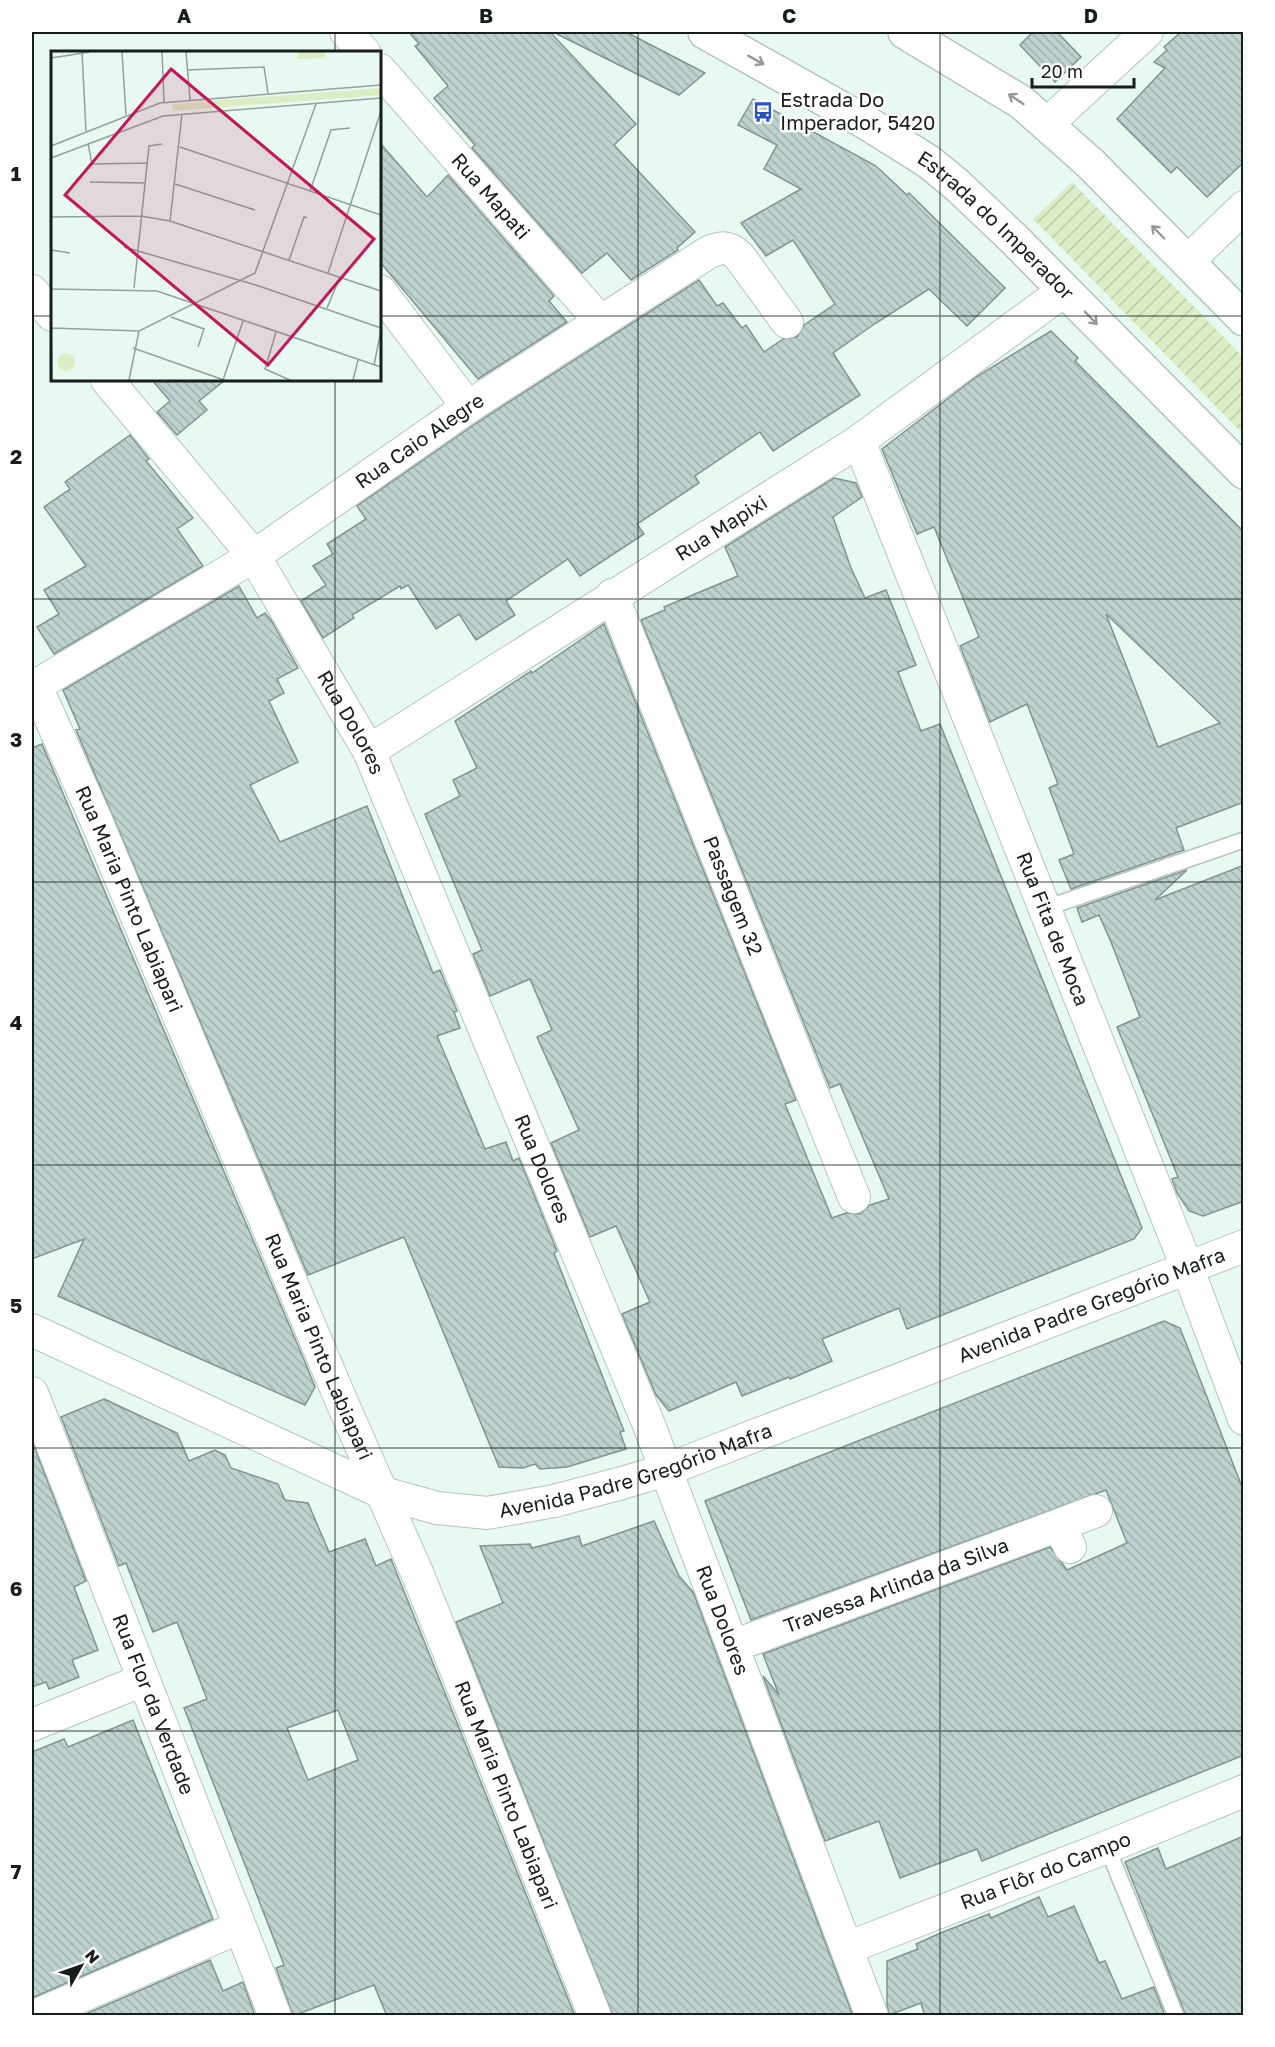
<svg xmlns="http://www.w3.org/2000/svg" width="1275" height="2047" font-family="'Golos Text',sans-serif">
<style>
.garden{fill:url(#garden-furrows)}
.building{fill:url(#building-back-hatch);stroke:#819491;stroke-width:1.5;fill-rule:evenodd}
.lines{fill:none;stroke-linecap:round;stroke-linejoin:round}
.lane-casing{stroke:#b4c5bd;stroke-width:18}
.street-casing{stroke:#b4c5bd;stroke-width:34}
.secondary-casing{stroke:#b4c5bd;stroke-width:36}
.lane{stroke:#fff;stroke-width:15}
.street{stroke:#fff;stroke-width:32}
.secondary{stroke:#fff;stroke-width:33}
.oneway{stroke:#969998}
.grid{fill:none;stroke:#161d1a;stroke-width:1.5;stroke-opacity:0.55}
.labels{text-anchor:middle;stroke-width:5;stroke-linejoin:round;paint-order:stroke}
.poi-label{font-size:20px;fill:#161d1a;stroke:#fff;text-anchor:start}
.street-label{font-size:20px;fill:#161d1a;stroke:#fff}
.inset-road{fill:none;stroke:#93a19b;stroke-width:1.5}
.view{fill:#c2185b;fill-opacity:0.15;stroke:#c2185b;stroke-width:3}
.inset-edge{fill:none;stroke:#161d1a;stroke-width:3}
.neatline{fill:none;stroke:#161d1a;stroke-width:2}
.grid-label{font-size:20px;text-anchor:middle;font-weight:bold;fill:#161d1a}
</style>
<defs>
<pattern id="garden-furrows" width="10" height="10" patternUnits="userSpaceOnUse" patternTransform="scale(1.5)"><rect width="10" height="10" fill="#dcecc5"/><path d="M-1 1l2-2M0 10L10 0M9 11l2-2" fill="none" stroke="#bccaa9"/></pattern>
<pattern id="building-back-hatch" width="6" height="6" patternUnits="userSpaceOnUse" patternTransform="scale(1.5)"><rect width="6" height="6" fill="#bdd1ce"/><path d="M-1 5l2 2M0 0l6 6M5-1l2 2" fill="none" stroke="#a2b3b0"/></pattern>
</defs>
<rect width="100%" height="100%" fill="#e7f9f1"/>
<polygon class="garden" points="1072,182 1243,357 1243,434 1033,219"/>
<g class="building">
<polygon points="409,32 550,32 636,124 614,145 695,232 677,248 678,250 631,280 607,253 582,273 472,148 475,145 434,98 448,86 415,46 419,44"/>
<polygon points="553,32 626,32 705,73 679,95"/>
<polygon points="1033,32 1057,32 1081,57 1055,82 1020,45"/>
<polygon points="1181,32 1244,32 1244,162 1207,197 1177,167 1171,173 1117,119 1165,68 1154,62 1167,50 1164,47"/>
<polygon points="753,99 876,166 907,195 909,193 1005,288 967,326 929,289 876,323 833,353 860,395 773,451 760,432 695,476 699,483 637,524 644,534 580,576 568,559 506,601 515,615 476,640 459,614 436,629 408,585 401,589 400,586 352,615 354,618 323,638 301,601 326,585 313,566 333,554 327,544 366,519 357,506 478,422 699,280 717,306 723,303 742,328 746,325 764,352 783,339 797,337 804,325 835,304 793,240 766,256 741,223 801,189 764,169 777,145 738,125"/>
<polygon points="380,143 427,197 448,175 554,296 549,301 567,322 478,379 380,262"/>
<path d="M1051,331L1078,358L1075,361L1244,532V802L1176,828L1184,850L1071,889L1059,860L1074,854L1049,788L1058,784L1027,704L990,722L960,646L979,637L934,527L917,534L882,449L976,377ZM1106,614L1220,723L1158,747Z"/>
<polygon points="152,380 225,380 199,401 207,410 177,435 157,412 170,401"/>
<polygon points="130,435 149,459 146,461 193,518 177,529 203,566 54,654 37,627 59,614 44,590 86,566 44,507 70,489 65,482"/>
<polygon points="834,478 856,483 862,497 833,517 851,568 865,598 886,590 916,665 898,672 921,731 940,724 1142,1228 1134,1239 907,1329 899,1308 822,1339 832,1361 790,1379 789,1377 742,1396 736,1382 669,1411 656,1395 622,1314 650,1302 616,1226 590,1237 551,1143 579,1130 537,1037 552,1030 530,979 490,996 473,954 482,950 425,814 460,796 453,780 477,768 455,721 531,671 532,673 604,624 796,1100 785,1104 832,1218 846,1213 860,1214 870,1205 889,1199 840,1084 830,1088 641,620 665,610 664,607 738,576 725,547"/>
<polygon points="239,586 257,618 265,613 271,620 298,668 277,679 284,693 269,701 298,762 250,785 280,842 367,806 433,973 440,970 457,1011 454,1012 460,1028 437,1036 485,1149 506,1142 513,1161 519,1158 557,1251 554,1253 624,1431 620,1432 626,1449 567,1467 540,1469 535,1464 523,1468 499,1467 404,1237 308,1275 76,730 80,729 63,690"/>
<polygon points="42,744 305,1362 315,1387 305,1405 58,1296 84,1239 32,1259 32,748"/>
<polygon points="1244,865 1244,1201 1203,1216 1189,1211 1177,1193 1172,1179 1178,1177 1117,1027 1140,1017 1111,942 1099,915 1082,922 1077,908 1187,870 1155,900"/>
<polygon points="1164,1321 1180,1328 1244,1492 1244,1755 982,1861 977,1849 900,1878 879,1821 825,1841 763,1676 779,1695 763,1654 1050,1547 1067,1570 1127,1543 1106,1490 751,1620 705,1501"/>
<path d="M104,1399L177,1433L189,1461L215,1450L225,1455L231,1468L278,1484L285,1500L308,1503L329,1552L365,1539L376,1566L391,1559L575,2016H387L374,1985L293,2016L276,1968L284,1965L184,1708L207,1699L177,1622L153,1632L126,1563L119,1566L61,1417ZM338,1710L358,1760L308,1780L287,1728Z"/>
<polygon points="32,1441 86,1581 74,1587 98,1650 72,1660 79,1677 49,1689 46,1682 32,1687"/>
<polygon points="654,1521 679,1576 693,1592 853,2016 613,2016 456,1622 503,1603 480,1546 530,1544 532,1548 579,1536 582,1546"/>
<polygon points="133,1720 213,1919 32,1998 32,1752 64,1739 68,1747"/>
<polygon points="1244,1836 1244,2016 1186,2016 1125,1862 1158,1848 1166,1869"/>
<polygon points="1039,1897 1048,1917 1074,1906 1099,1963 1105,1961 1122,1999 1154,1987 1165,2016 925,2016 921,2003 889,2015 887,2004 887,1961 918,1949 916,1944 943,1932 989,1914 991,1918"/>
<polygon points="210,1960 223,1991 243,1982 255,2016 81,2016"/>
</g>
<g class="lines">
<g class="lane-casing">
<g id="lane">
<polyline points="1043,909 1244,840"/>
<polyline points="1107,1847 1176,2016"/>
</g>
</g>
<g class="street-casing">
<g id="street">
<polyline points="346,32 364,52"/>
<path id="s1" d="M380,70L601,322"/>
<polyline points="1047,124 1147,32"/>
<polyline points="1187,262 1244,207"/>
<polyline points="32,291 52,315"/>
<polyline points="380,291 468,407"/>
<path id="s2" d="M107,380L254,556L369,751L649,1425L872,2016"/>
<path id="s3" d="M859,441L1187,1267L1244,1419"/>
<path id="s4" d="M612,595L854,1197"/>
<path id="s5" d="M32,683L44,704L96,820L341,1400L418,1575L595,2016"/>
<path id="s6" d="M32,688L254,556L468,407L709,252C722,247 728,246 739,256L787,322"/>
<path id="s7" d="M369,751L859,441L1065,290"/>
<path id="s8" d="M32,1330L383,1493L437,1508L487,1513L554,1501L622,1483L666,1470L1244,1246"/>
<path id="s9" d="M32,1393L275,2016"/>
<polyline points="1059,1525 1096,1511"/>
<path id="s10" d="M733,1646L1059,1525L1070,1547"/>
<polyline points="32,1725 143,1680"/>
<path id="s11" d="M847,1948L1107,1847L1244,1791"/>
<polyline points="35,2016 240,1927"/>
</g>
</g>
<g class="secondary-casing">
<g id="secondary">
<path id="s12" d="M705,32L867,123L929,162L957,185L1013,238L1244,472"/>
<polyline points="905,32 1021,102 1091,164 1244,319"/>
</g>
</g>
<use href="#lane" class="lane"/>
<use href="#street" class="street"/>
<use href="#secondary" class="secondary"/>
</g>
<defs><path id="oneway-shaft" d="M-6 0H5M1.5-3L5.5 0L1.5 3" fill="none" stroke-width="1.6" stroke-linecap="round" stroke-linejoin="round" transform="scale(1.5)"/></defs>
<g class="oneway">
<use href="#oneway-shaft" transform="translate(756 60) rotate(29)"/>
<use href="#oneway-shaft" transform="translate(1016 99) rotate(-146)"/>
<use href="#oneway-shaft" transform="translate(1158 232) rotate(-134)"/>
<use href="#oneway-shaft" transform="translate(1091 318) rotate(46)"/>
</g>
<path class="grid" d="M335,32V52M638,32V2016M940,32V2016M32,316H52M380,316H1244M335,380V2016M32,599H1244M32,882H1244M32,1165H1244M32,1448H1244M32,1731H1244"/>
<defs>
<g id="bus-bare" transform="scale(1.62)"><path d="M-5-6H5V4H4V6H2V4H-2V6H-4V4H-5ZM-3.5-4V0h7V-4ZM-3.5 1.2v1.5H-2V1.2ZM2 1.2v1.5H3.5V1.2Z" fill="#2a53c2" stroke="#fff" stroke-width="2.5" paint-order="stroke"/></g>
</defs>
<g fill-rule="evenodd">
<use href="#bus-bare" x="763" y="112"/>
</g>
<g class="labels">
<g class="poi-label">
<text x="780" y="107">Estrada Do<tspan x="780" dy="23">Imperador, 5420</tspan></text>
</g>
<g class="street-label">
<text dy="7" stroke="none"><textPath href="#s1" startOffset="168">Rua Mapati</textPath></text>
<text dy="7" stroke="none"><textPath href="#s12" startOffset="351">Estrada do Imperador</textPath></text>
<text dy="7" stroke="none"><textPath href="#s6" startOffset="460">Rua Caio Alegre</textPath></text>
<text dy="7" stroke="none"><textPath href="#s7" startOffset="417">Rua Mapixi</textPath></text>
<text dy="7" stroke="none"><textPath href="#s2" startOffset="422">Rua Dolores</textPath></text>
<text dy="7" stroke="none"><textPath href="#s4" startOffset="324">Passagem 32</textPath></text>
<text dy="7" stroke="none"><textPath href="#s5" startOffset="237">Rua Maria Pinto Labiapari</textPath></text>
<text dy="7" stroke="none"><textPath href="#s3" startOffset="525">Rua Fita de Moca</textPath></text>
<text dy="7" stroke="none"><textPath href="#s2" startOffset="908">Rua Dolores</textPath></text>
<text dy="7" stroke="none"><textPath href="#s8" startOffset="1134">Avenida Padre Gregório Mafra</textPath></text>
<text dy="7" stroke="none"><textPath href="#s5" startOffset="723">Rua Maria Pinto Labiapari</textPath></text>
<text dy="7" stroke="none"><textPath href="#s8" startOffset="648">Avenida Padre Gregório Mafra</textPath></text>
<text dy="7" stroke="none"><textPath href="#s10" startOffset="174">Travessa Arlinda da Silva</textPath></text>
<text dy="7" stroke="none"><textPath href="#s2" startOffset="1394">Rua Dolores</textPath></text>
<text dy="7" stroke="none"><textPath href="#s9" startOffset="334">Rua Flor da Verdade</textPath></text>
<text dy="7" stroke="none"><textPath href="#s5" startOffset="1209">Rua Maria Pinto Labiapari</textPath></text>
<text dy="7" stroke="none"><textPath href="#s11" startOffset="213">Rua Flôr do Campo</textPath></text>
</g>
</g>
<g transform="translate(51 51)">
<rect width="330" height="330" fill="#e7f9f1"/>
<path d="M247,1H274V7L247,8ZM6 311a9 9 0 1 1 18 0a9 9 0 1 1-18 0Z" fill="#dcecc5"/>
<path d="M330,37V44L122,60L121,53Z" fill="#dcecc5"/>
<path class="inset-road" d="M31,1L35,80M71,1L75,64M111,1L113,51M135,1L139,49M0,7L39,1M136,19L213,16L217,42M37,92L41,113L96,112M0,95L109,52L330,34M129,96L330,164M0,107L112,65L330,47M39,131L93,132M124,133L204,159M259,140L280,79L299,77M0,166L90,165L119,170L330,240M119,170L131,63M73,196L205,234L330,277M0,199L19,202M238,209L253,166L256,167M277,222L330,60M83,237L98,95L111,93M0,238L106,240L330,316M276,257L289,226M120,266L153,278L147,296M0,269L1,329M0,277L88,280M225,281L214,318L239,329M82,297L173,329M323,314L330,279M78,329L88,280L204,222L265,53M172,329L192,270M302,329L307,309"/>
<path class="view" d="M120,18L323,188L217,314L14,144Z"/>
<rect width="330" height="330" class="inset-edge"/>
</g>
<rect width="1275" height="2047" fill="none" stroke="#ffffff" stroke-width="66"/>
<g transform="translate(81 1966) rotate(50)" stroke="#ffffff" stroke-width="4.5" paint-order="stroke">
<path d="M0-4.5L10 22L0 15L-10 22Z" fill="#161d1a"/>
<text y="-9" font-size="16" font-weight="bold" text-anchor="middle" fill="#161d1a">N</text>
</g>
<path d="M1032 78v9h102v-9" fill="none" stroke="#161d1a" stroke-width="3"/>
<text x="1041" y="78" font-size="18" fill="#161d1a" stroke="#ffffff" stroke-width="4.5" paint-order="stroke">20 m</text>
<rect x="33" y="33" width="1209" height="1981" class="neatline"/>
<g class="grid-label">
<text x="184" y="23">A</text>
<text x="486" y="23">B</text>
<text x="789" y="23">C</text>
<text x="1091" y="23">D</text>
<text x="16" y="181">1</text>
<text x="16" y="464">2</text>
<text x="16" y="747">3</text>
<text x="16" y="1030">4</text>
<text x="16" y="1313">5</text>
<text x="16" y="1596">6</text>
<text x="16" y="1879">7</text>
</g>
</svg>
